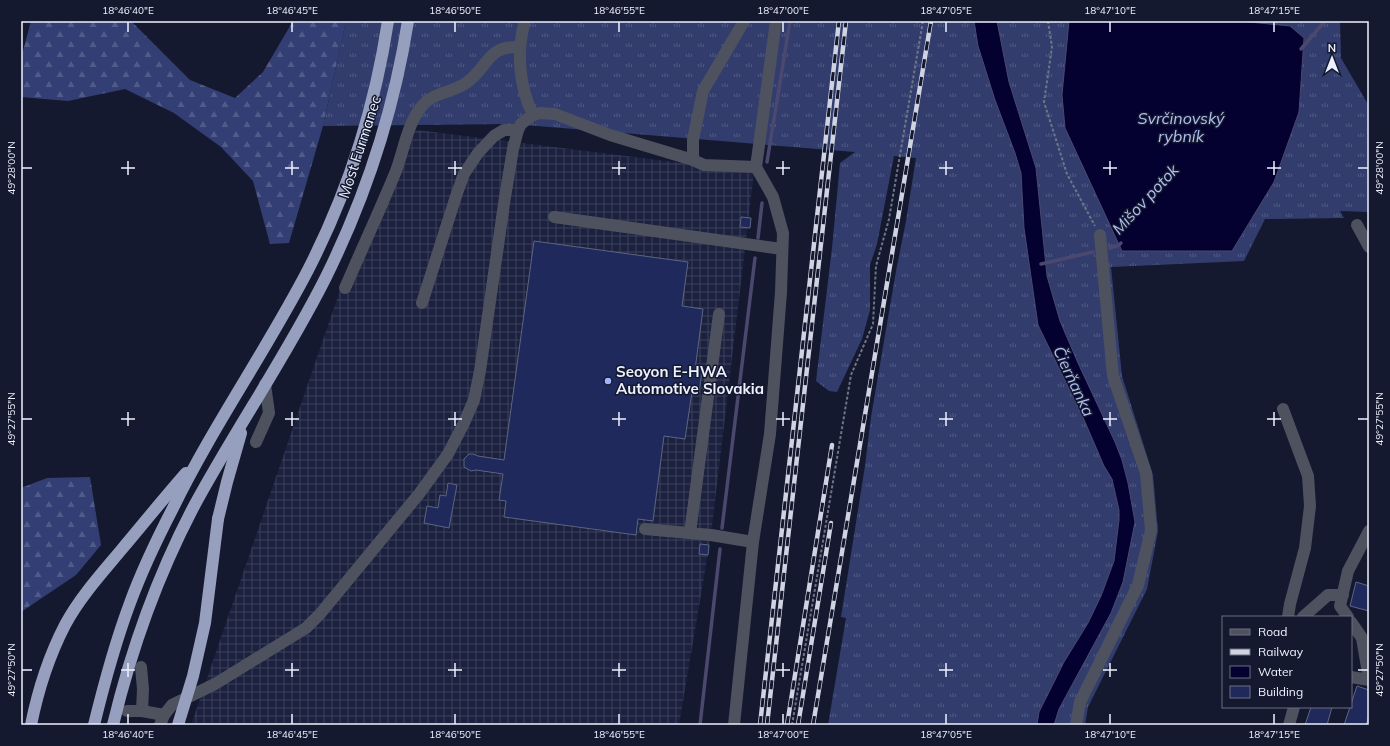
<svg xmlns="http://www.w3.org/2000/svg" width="1390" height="746" font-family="Mulish,sans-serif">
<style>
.industrial{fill:url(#industrial-grid)}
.grass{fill:url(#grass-tufts)}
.forest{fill:url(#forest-firs)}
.water{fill:#040030;stroke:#4a486e}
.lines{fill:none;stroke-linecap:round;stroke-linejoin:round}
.stream{stroke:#4a486e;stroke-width:3.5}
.building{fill:#20295c;stroke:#5d6580}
.path{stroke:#6f7486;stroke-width:2;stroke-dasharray:3 2;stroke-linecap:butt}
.minor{stroke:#4e525e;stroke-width:12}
.highway{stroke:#969fbd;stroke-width:12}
.rail-casing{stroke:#d0d4e2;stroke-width:4.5}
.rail{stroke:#14192f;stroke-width:3;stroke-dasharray:9;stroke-linecap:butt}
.highway-bridge{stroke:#969fbd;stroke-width:12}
.ticks{fill:none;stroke:#edf1fe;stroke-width:1.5}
.poi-dot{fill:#a0b3fd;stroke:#14192f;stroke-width:1.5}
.labels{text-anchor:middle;stroke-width:3;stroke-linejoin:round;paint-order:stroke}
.street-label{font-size:15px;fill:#edf1fe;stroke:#14192f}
.poi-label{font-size:15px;font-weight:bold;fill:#edf1fe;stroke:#14192f;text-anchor:start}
.water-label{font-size:16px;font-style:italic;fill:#b1bff2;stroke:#14192f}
.neatline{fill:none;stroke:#edf1fe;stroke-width:1.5}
.ticks-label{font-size:10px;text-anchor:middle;fill:#edf1fe}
</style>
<defs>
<pattern id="industrial-grid" width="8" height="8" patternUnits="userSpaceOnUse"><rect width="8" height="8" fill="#1b213e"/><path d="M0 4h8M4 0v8" fill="none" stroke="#3c425b"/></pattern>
<pattern id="grass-tufts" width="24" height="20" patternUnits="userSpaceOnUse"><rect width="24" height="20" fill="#323d6e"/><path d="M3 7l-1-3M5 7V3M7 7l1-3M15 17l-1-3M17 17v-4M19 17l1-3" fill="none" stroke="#505a84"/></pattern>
<pattern id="forest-firs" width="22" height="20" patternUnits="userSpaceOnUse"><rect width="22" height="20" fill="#333f74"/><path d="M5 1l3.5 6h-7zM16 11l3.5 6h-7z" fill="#515b89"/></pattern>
</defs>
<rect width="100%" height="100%" fill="#14192f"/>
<polygon class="industrial" points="409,129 754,172 711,535 679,725 191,725 350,261"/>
<polygon class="grass" points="346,21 1069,21 1069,32 1274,182 1299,112 1304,38 1290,26 1239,21 1340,21 1341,58 1369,106 1369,212 1340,211 1344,218 1265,219 1244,261 1111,267 1122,376 1153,475 1158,531 1147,589 1088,707 1085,725 828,725 846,618 841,617 844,598 865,466 871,417 896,271 906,221 916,158 894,156 877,244 870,265 870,310 862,339 837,392 829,391 816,381 832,248 840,163 855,152 513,124 323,126"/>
<g class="forest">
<polygon points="31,21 131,21 190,80 235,98 263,72 293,21 346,21 323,126 289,243 270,244 253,181 221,147 174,113 125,89 68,101 21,97 21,58"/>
<polygon points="90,477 101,545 76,575 21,612 21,488 47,478"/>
</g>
<g class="water">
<polygon points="974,21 997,21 1009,82 1036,168 1047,276 1060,321 1078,363 1115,442 1122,460 1128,483 1135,522 1123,582 1111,613 1059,709 1054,725 1037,725 1039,712 1064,662 1088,623 1101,596 1114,561 1119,520 1119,510 1112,479 1104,466 1082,415 1038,325 1024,228 1021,173 1015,153 995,100 978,46"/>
<polygon points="1069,21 1239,21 1290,26 1304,38 1299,112 1274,182 1232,251 1122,251 1065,128 1062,95"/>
</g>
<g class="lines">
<g class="stream">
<polyline points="1301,49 1325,21"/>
<polyline points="767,162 790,21"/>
<polyline points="758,238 762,203"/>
<polyline points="1110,248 1119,245 1121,243"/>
<polyline points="1041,264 1093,252"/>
<polyline points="722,528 755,258"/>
<polyline points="700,725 720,549"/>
</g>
</g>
<g class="building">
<polygon points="741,217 751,218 750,228 740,227"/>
<polygon points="534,241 688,262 682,306 703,309 695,370 702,371 699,393 692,392 685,439 664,436 653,521 638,519 636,535 504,517 506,501 499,500 503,474 476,470 471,471 464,467 464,459 469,454 473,454 478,456 504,460"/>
<polygon points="448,483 457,485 449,528 424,523 427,506 438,508 440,495 446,496"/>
<polygon points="700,544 709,545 708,555 699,554"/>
<polygon points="1356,582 1369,586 1369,611 1350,606"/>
<polygon points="1357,686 1369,690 1369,716 1366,725 1344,725"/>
<polygon points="1311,707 1332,707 1327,725 1305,725"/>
</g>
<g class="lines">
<g class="path">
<polyline points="1048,21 1052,47 1044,102 1067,174 1095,226"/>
<polyline points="792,725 851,375 873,324 876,266 889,219 923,21"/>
</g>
<g class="minor">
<path d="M525,21C516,51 519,86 533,115"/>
<polyline points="744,21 703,91 693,140 693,160 704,165 756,167"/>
<polyline points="554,217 782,249"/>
<polyline points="1357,225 1369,247"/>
<path d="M345,288C362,249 380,210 396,171C404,150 407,124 422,106C434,91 456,93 470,80C490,63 488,46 520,47"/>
<polyline points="422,303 457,193 464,174 478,153 494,136 504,130 518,130"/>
<polyline points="1283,409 1308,476 1310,506 1305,548 1290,604 1288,617"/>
<polyline points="256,442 269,413 265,384"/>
<polyline points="645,529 711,535 753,542"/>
<polyline points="690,533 719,314"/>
<polyline points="1303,617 1328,595 1343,595"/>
<polyline points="1348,617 1340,606 1348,571 1369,531"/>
<polyline points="1351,622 1362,638 1369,679"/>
<polyline points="141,667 143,689 142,711"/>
<polyline points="1351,677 1369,680"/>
<polyline points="127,711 142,711 164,715"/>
<polyline points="160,725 164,715 172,705 215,684 306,628 320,614 419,494 448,454 464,423 474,400 480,371 505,197 513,149 518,130 521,124 533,115 540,113 555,114 610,135 693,160"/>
<polyline points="734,725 753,542 770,434 781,292 783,233 773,197 756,167 776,21"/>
<polyline points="1076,725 1080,702 1138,585 1151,530 1146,473 1113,376 1100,235"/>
<polyline points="1289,725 1294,707"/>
</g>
<g class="highway">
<polyline points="218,519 227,482 241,433"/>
<path d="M31,725C38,690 49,656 65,625C80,597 102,573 122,549C143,524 164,498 186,473"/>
<path d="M94,725C104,684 115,643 130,603C142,570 157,539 173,508C213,426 266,351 308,270C348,192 375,107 388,21"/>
<path d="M113,725C131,650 157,577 193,508C235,430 286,357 326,277C366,196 394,110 408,21"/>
</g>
<g class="rail-casing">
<g id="rail">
<polyline points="760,725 839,21"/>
<polyline points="767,725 846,21"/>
<polyline points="787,725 832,445"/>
<polyline points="798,725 831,523"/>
<polyline points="813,725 931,21"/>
</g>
</g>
<use href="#rail" class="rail"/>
<polyline class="highway-bridge" points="178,725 193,676 205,623 218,519"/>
</g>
<path class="ticks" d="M128,22V32M292,22V32M455,22V32M619,22V32M783,22V32M946,22V32M1110,22V32M1274,22V32M128,161V175M292,161V175M455,161V175M619,161V175M783,161V175M946,161V175M1110,161V175M1274,161V175M22,168H32M121,168H135M285,168H299M448,168H462M612,168H626M776,168H790M939,168H953M1103,168H1117M1267,168H1281M1358,168H1368M128,412V426M292,412V426M455,412V426M619,412V426M783,412V426M946,412V426M1110,412V426M1274,412V426M22,419H32M121,419H135M285,419H299M448,419H462M612,419H626M776,419H790M939,419H953M1103,419H1117M1267,419H1281M1358,419H1368M128,663V677M292,663V677M455,663V677M619,663V677M783,663V677M946,663V677M1110,663V677M22,670H32M121,670H135M285,670H299M448,670H462M612,670H626M776,670H790M939,670H953M1103,670H1117M1358,670H1368M128,714V724M292,714V724M455,714V724M619,714V724M783,714V724M946,714V724M1110,714V724M1274,714V724"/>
<circle class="poi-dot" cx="608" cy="381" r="4"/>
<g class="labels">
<g class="street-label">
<text transform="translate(360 147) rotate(-72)" y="5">Most Furmanec</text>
</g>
<g class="poi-label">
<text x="616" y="377">Seoyon E-HWA<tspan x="616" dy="17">Automotive Slovakia</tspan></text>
</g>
<g class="water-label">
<text x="1181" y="124">Svrčinovský<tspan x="1181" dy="18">rybník</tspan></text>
<text transform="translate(1145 199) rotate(-47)" y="6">Mišov potok</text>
<text transform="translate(1074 381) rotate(65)" y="6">Čierňanka</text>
</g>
</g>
<rect width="1390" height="746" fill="none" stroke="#14192f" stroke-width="44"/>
<rect x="1222" y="616" width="130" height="92" fill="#14192f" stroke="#6b6f82"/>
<rect x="1230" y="629" width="20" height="6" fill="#4e525e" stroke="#6b6f82"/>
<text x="1258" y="636" font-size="12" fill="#edf1fe">Road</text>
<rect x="1230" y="649" width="20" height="6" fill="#d0d4e2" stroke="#6b6f82"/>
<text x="1258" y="656" font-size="12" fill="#edf1fe">Railway</text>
<rect x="1230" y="666" width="20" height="12" fill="#040030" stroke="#6b6f82"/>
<text x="1258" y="676" font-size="12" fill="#edf1fe">Water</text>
<rect x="1230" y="686" width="20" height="12" fill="#20295c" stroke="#6b6f82"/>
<text x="1258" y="696" font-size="12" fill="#edf1fe">Building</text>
<g transform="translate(1332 58)" stroke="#14192f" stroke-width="3" paint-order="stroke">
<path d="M0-3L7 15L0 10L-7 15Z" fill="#edf1fe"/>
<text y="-6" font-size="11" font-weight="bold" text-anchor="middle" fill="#edf1fe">N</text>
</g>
<rect x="22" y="22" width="1346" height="702" class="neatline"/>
<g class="ticks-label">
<text x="128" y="14">18°46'40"E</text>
<text x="292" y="14">18°46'45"E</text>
<text x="455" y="14">18°46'50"E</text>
<text x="619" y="14">18°46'55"E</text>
<text x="783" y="14">18°47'00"E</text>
<text x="946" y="14">18°47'05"E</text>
<text x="1110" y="14">18°47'10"E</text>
<text x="1274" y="14">18°47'15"E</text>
<text transform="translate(11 168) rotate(-90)" y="4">49°28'00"N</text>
<text transform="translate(1379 168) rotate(-90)" y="4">49°28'00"N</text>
<text transform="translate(11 419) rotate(-90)" y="4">49°27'55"N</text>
<text transform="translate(1379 419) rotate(-90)" y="4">49°27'55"N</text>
<text transform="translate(11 670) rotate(-90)" y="4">49°27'50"N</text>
<text transform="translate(1379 670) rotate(-90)" y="4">49°27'50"N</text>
<text x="128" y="738">18°46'40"E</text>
<text x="292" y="738">18°46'45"E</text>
<text x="455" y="738">18°46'50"E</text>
<text x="619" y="738">18°46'55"E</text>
<text x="783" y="738">18°47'00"E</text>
<text x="946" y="738">18°47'05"E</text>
<text x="1110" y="738">18°47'10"E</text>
<text x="1274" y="738">18°47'15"E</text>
</g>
</svg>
